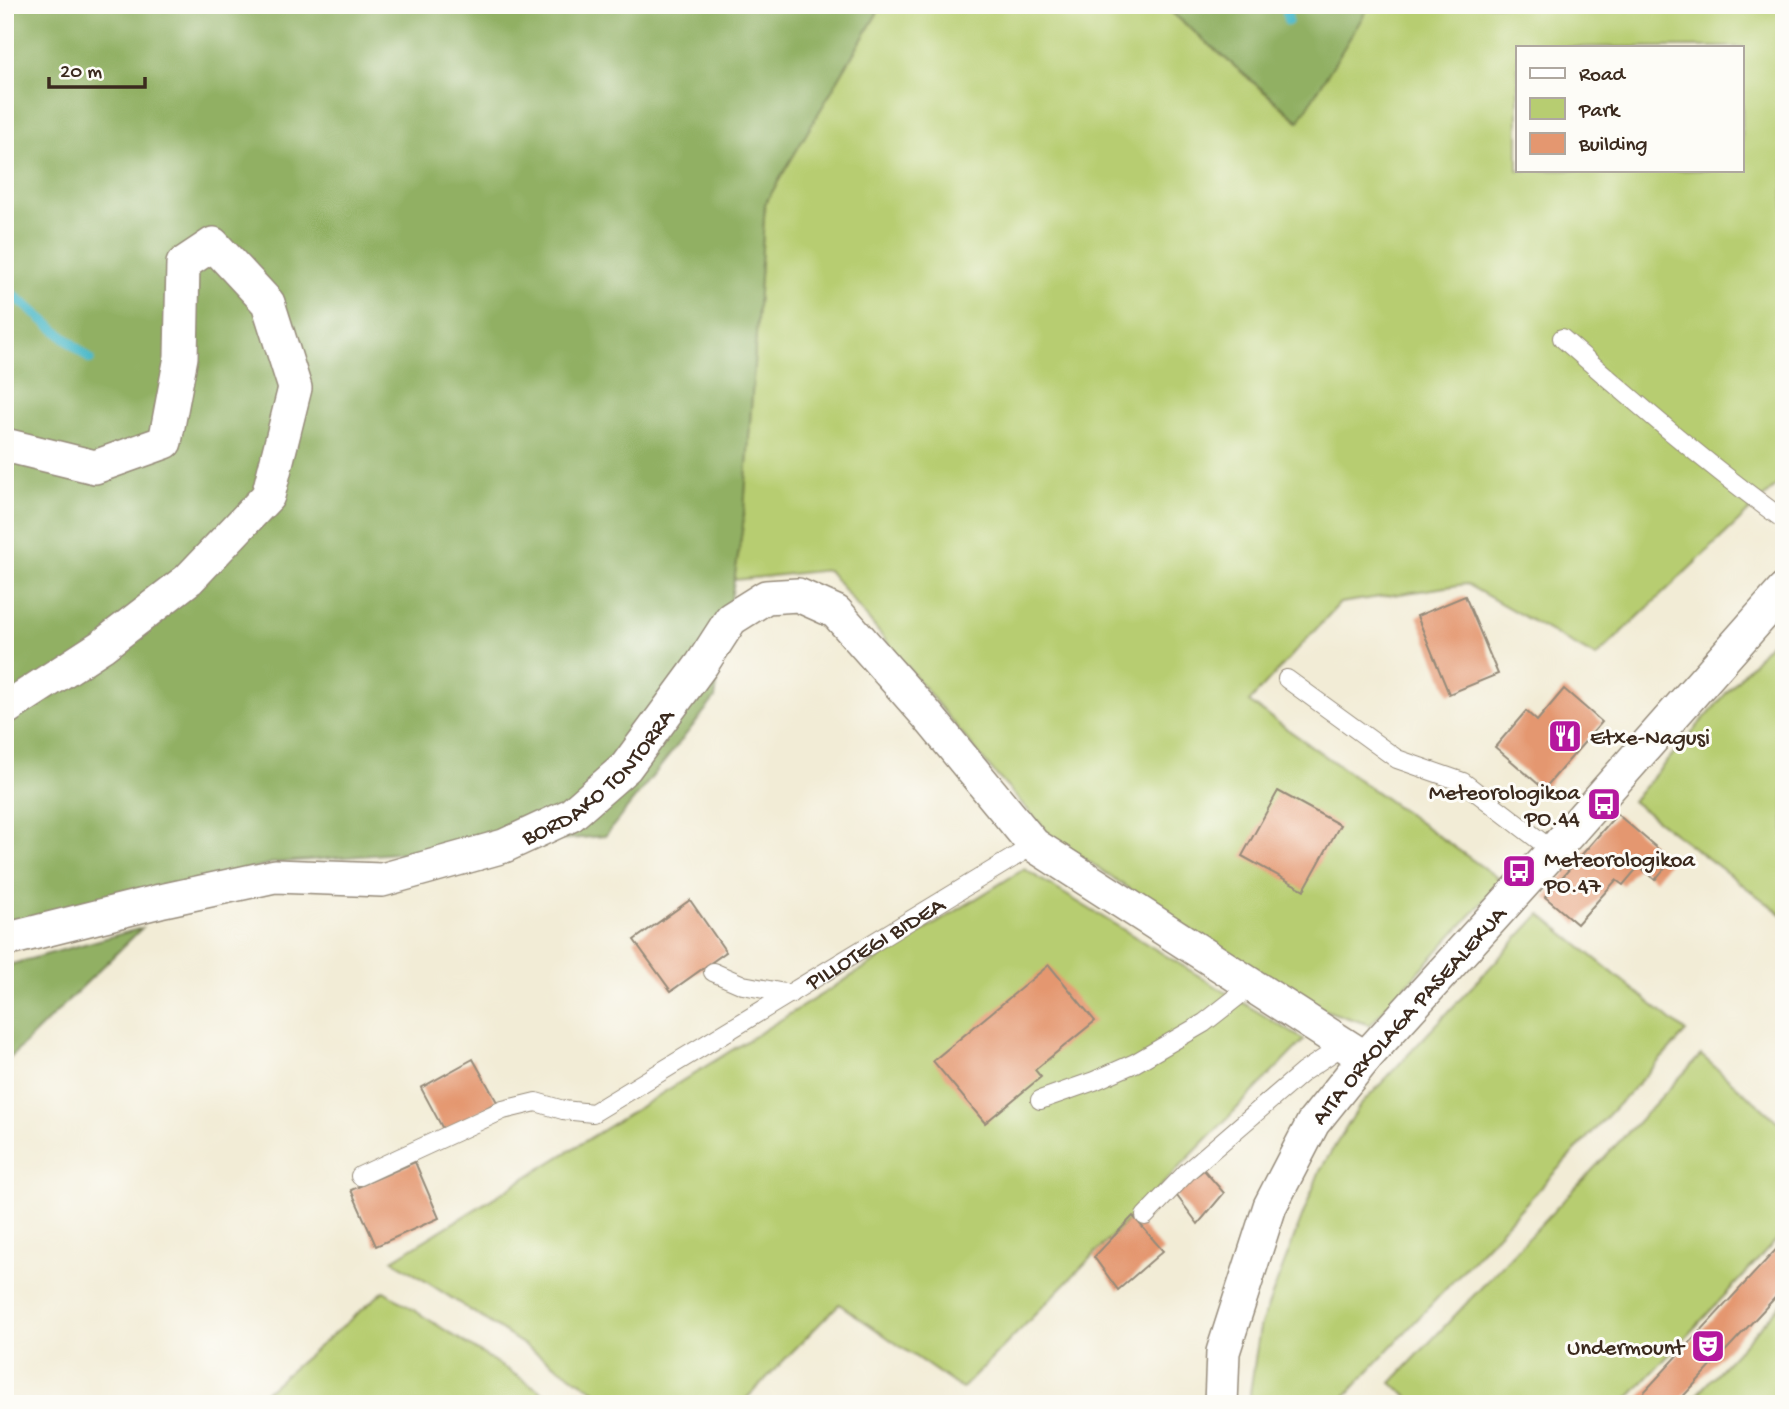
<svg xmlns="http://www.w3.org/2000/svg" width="1789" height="1409" font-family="'Gochi Hand',sans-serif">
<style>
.green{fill:#b7cd71;stroke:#797c48;stroke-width:2;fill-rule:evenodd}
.forest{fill:#91b063;stroke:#666d40;stroke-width:2}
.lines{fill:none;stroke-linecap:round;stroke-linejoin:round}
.stream{stroke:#4ebac9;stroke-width:10}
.building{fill:#e49770}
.service-casing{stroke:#968b7a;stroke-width:20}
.minor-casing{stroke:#968b7a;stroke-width:36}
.service{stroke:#fff;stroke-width:18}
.minor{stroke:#fff;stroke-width:33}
.labels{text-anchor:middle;stroke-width:6;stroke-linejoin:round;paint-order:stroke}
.poi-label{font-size:23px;fill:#3b2a1e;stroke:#fdfcf7;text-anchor:start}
.street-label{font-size:23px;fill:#3b2a1e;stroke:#fdfcf7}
</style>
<rect width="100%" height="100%" fill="#fdfcf7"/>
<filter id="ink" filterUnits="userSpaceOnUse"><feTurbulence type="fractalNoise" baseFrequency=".0143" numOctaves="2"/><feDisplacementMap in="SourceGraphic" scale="14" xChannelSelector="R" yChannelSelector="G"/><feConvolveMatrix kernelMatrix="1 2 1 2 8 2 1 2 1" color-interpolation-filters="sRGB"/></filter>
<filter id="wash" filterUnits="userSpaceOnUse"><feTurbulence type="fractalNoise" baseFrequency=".00686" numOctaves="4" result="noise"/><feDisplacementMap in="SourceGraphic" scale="28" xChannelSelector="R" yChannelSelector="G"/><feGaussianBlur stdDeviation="1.57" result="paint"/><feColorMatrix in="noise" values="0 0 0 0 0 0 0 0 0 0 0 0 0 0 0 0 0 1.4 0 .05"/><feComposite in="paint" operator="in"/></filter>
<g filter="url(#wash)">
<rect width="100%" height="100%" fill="#f2ecd6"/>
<g class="green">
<path d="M882,5H1163L1298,121L1370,5H1784V478L1596,657L1466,584L1340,603L1249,702L1502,881L1370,1025L1294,1000L1051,836L990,768L828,570L734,580L743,525L765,204ZM1518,47H1742V170H1518Z"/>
<polygon points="1784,627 1784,916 1632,801"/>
<polygon points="1024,869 1304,1040 962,1389 839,1304 741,1404 615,1404 393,1260"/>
<polygon points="1540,914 1686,1032 1338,1404 1251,1404 1250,1393 1260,1327 1320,1170 1359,1107"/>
<polygon points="1701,1055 1784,1127 1784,1232 1623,1404 1417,1404 1391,1383"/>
<polygon points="384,1291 561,1404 251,1404"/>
<polygon points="1784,1301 1784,1404 1688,1404"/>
</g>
<g class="forest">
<polygon points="5,5 882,5 765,204 743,525 715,698 605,836 273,863 5,931"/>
<polygon points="1163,5 1370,5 1299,121"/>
<polygon points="142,928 5,1063 5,966"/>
</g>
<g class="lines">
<g class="stream">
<polyline points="1286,5 1288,21"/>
<polyline points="5,288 90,359"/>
</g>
</g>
<g id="blocks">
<g class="building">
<polygon points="1465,596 1498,674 1449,694 1417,616"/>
<polygon points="1564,689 1602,722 1544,789 1495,747 1526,711 1537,721"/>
<polygon points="1278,791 1340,825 1304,890 1242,856"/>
<polygon points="1617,814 1671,860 1655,880 1639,866 1623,885 1616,880 1577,924 1545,897"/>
<polygon points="690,900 726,952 671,991 634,940"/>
<polygon points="1049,965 1095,1021 1035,1070 1041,1077 985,1123 933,1061"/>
<polygon points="473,1059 497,1102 444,1131 421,1088"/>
<polygon points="415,1162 439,1218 376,1246 351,1190"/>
<polygon points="1204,1170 1224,1193 1198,1224 1174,1192"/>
<polygon points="1133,1216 1163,1251 1118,1290 1094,1257"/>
<polygon points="1784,1241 1784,1288 1676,1404 1633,1404"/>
</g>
</g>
</g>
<g filter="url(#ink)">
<use href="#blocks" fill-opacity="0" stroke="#968b7a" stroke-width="2"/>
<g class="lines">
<g class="service-casing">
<g id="service">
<path d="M1562,338C1634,401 1706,464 1784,520"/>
<polyline points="1287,679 1397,759 1463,782 1553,851"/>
<polyline points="713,972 743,985 790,994"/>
<polyline points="1040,1100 1094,1081 1135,1063 1204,1023 1251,986"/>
<path id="s1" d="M360,1176L503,1110L536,1102L563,1110L593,1113L1034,845"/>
<polyline points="1145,1216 1188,1171 1303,1072 1344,1045"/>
</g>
</g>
<g class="minor-casing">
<g id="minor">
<polyline points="5,445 95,467 165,442 181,357 183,264 213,244 268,303 295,388 268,496 189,579 102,646 5,709"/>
<path id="s2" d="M5,940L160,901L275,876L382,880L504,846L571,815L626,767L702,664L731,619L766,597L798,595L836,612L926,714L1034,845L1365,1058"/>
<path id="s3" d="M1221,1404L1223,1352L1270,1206L1313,1123L1365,1058L1553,851L1784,590"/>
</g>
</g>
<use href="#service" class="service"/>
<use href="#minor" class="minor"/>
</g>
</g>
<defs>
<g id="restaurant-square" transform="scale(1.75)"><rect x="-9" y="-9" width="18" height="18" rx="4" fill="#b5179e" stroke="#fdfcf7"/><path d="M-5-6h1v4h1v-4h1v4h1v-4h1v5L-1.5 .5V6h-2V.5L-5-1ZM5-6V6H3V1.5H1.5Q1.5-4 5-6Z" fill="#fff"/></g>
<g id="bus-square" transform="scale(1.75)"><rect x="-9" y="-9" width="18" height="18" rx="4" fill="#b5179e" stroke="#fdfcf7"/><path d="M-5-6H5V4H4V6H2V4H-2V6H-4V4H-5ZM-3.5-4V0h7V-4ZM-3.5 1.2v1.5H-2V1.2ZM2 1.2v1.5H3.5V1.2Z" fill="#fff"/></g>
<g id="theatre-square" transform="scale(1.75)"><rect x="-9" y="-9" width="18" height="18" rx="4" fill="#b5179e" stroke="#fdfcf7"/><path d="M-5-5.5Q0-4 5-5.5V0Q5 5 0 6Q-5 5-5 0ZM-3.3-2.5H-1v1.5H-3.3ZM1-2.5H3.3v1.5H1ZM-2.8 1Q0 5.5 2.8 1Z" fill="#fff"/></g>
</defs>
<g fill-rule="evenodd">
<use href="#restaurant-square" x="1565" y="736"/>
<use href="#bus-square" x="1604" y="804"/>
<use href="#bus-square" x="1519" y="871"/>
<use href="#theatre-square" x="1708" y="1346"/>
</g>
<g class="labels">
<g class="poi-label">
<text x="1590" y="744">Etxe-Nagusi</text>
<text x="1580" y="799" text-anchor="end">Meteorologikoa<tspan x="1580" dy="26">PO.44</tspan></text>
<text x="1544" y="866">Meteorologikoa<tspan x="1544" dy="26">PO.47</tspan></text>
<text x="1684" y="1354" text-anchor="end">Undermount</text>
</g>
<g class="street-label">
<text dy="8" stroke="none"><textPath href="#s2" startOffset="630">BORDAKO TONTORRA</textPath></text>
<text dy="8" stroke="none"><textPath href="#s1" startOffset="579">PILLOTEGI BIDEA</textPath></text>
<text dy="8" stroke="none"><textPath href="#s3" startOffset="443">AITA ORKOLAGA PASEALEKUA</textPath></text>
</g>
</g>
<rect width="1789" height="1409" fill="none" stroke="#fdfcf7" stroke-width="28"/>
<rect x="1516" y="46" width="228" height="126" fill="#fdfcf7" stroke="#afa8a0" stroke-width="2"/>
<rect x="1530" y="68" width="35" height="10" fill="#ffffff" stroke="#afa8a0" stroke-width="2"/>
<text x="1579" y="80" font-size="21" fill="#3b2a1e">Road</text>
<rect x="1530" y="98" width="35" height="21" fill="#b7cd71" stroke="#afa8a0" stroke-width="2"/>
<text x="1579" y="116" font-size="21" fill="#3b2a1e">Park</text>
<rect x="1530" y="133" width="35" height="21" fill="#e49770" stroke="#afa8a0" stroke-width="2"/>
<text x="1579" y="150" font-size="21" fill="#3b2a1e">Building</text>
<path d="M49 77v10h96v-10" fill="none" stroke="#3b2a1e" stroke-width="3.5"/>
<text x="60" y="77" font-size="21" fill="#3b2a1e" stroke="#fdfcf7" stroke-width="5" paint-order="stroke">20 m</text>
</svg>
